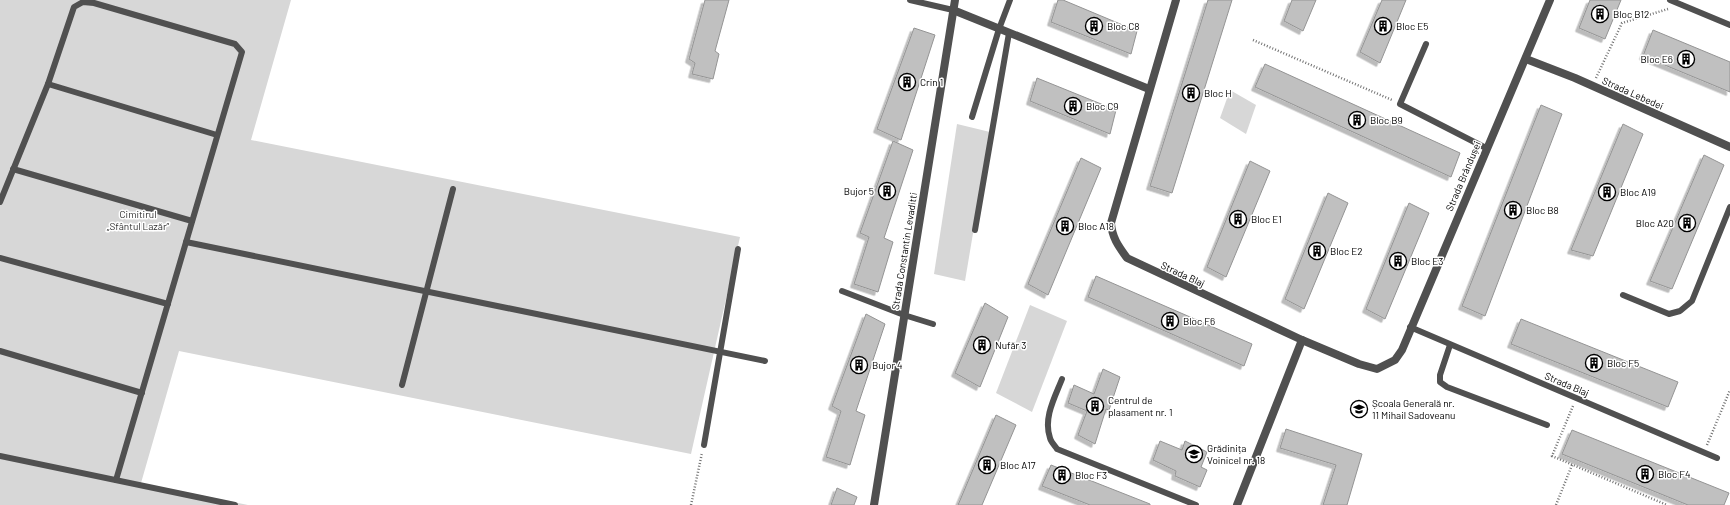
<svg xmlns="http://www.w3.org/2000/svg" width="1730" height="505" font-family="Barlow,sans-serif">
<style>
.green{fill:#d7d7d7}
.building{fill:#c0c0c0;stroke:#949494;filter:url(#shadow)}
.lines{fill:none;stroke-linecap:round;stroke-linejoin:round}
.path{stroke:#727272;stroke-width:2.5;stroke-dasharray:1 2;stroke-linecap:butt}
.service{stroke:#505050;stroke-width:6}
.minor{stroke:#505050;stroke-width:8}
.tertiary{stroke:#505050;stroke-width:8}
.labels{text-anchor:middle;stroke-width:3;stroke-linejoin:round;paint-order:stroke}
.poi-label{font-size:10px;fill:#000;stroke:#fff;text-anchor:start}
.street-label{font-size:10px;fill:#000;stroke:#fff}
.park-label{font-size:10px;fill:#2e2e2e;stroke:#fff}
</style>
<defs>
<filter id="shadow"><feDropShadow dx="-3.5" dy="3.5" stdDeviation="0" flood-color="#0004"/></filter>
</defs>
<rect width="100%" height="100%" fill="#fff"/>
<g class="green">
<polygon points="0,0 291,0 251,140 740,237 691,454 179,351 141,483 248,505 0,505"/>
<polygon points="1230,90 1256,105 1246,134 1220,118"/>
<polygon points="957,124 990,132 965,281 934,274"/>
<polygon points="1030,305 1067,321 1032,412 996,393"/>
</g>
<g class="building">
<polygon points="705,0 729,0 715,51 719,54 713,79 692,74 695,63 689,59"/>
<polygon points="1058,0 1063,0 1137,31 1131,54 1051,22"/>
<polygon points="1208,0 1232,0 1172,193 1150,186"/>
<polygon points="1292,0 1316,0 1303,31 1284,21"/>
<polygon points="1382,0 1406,0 1380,63 1360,52"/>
<polygon points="1590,0 1621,0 1605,39 1579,28"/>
<polygon points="914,28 935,35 901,140 877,129"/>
<polygon points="1653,30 1730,62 1730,92 1643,56"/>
<polygon points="1265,64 1460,153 1451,177 1255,87"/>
<polygon points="1037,78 1116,110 1110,134 1030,101"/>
<polygon points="1541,105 1562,114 1485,316 1462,306"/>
<polygon points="1623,124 1643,134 1593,256 1571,250"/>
<polygon points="893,141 913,150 884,238 893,242 878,292 854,284 869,237 860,233"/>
<polygon points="1704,155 1724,165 1672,289 1650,281"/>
<polygon points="1081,158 1101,168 1048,295 1028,284"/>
<polygon points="1250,161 1270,171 1226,277 1207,267"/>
<polygon points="1328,193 1348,203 1304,309 1285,299"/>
<polygon points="1409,203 1429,213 1385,319 1366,309"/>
<polygon points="1096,276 1252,344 1244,366 1088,297"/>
<polygon points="985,303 1008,317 980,387 955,373"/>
<polygon points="866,314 885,324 856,411 865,415 850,465 826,457 841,411 832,406"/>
<polygon points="1521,319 1678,382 1668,407 1511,344"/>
<polygon points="1103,369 1120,377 1109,410 1106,409 1095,444 1078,435 1087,411 1068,403 1074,385 1094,394"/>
<polygon points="996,415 1016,425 982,505 958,505"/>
<polygon points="1286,429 1362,454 1347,505 1323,505 1336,465 1280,448"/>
<polygon points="1572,430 1729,493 1724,505 1688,505 1562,454"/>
<polygon points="1160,441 1182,450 1185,441 1207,452 1201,467 1207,470 1200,487 1175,476 1176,471 1153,460"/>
<polygon points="1051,465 1150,504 1150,505 1090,505 1042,486"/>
<polygon points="837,488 857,497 854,505 831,505"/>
</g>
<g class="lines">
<g class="path">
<polyline points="1253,40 1392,100"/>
<polyline points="1596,78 1622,23 1668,9"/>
<polyline points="1573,406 1552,456 1667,505"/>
<polyline points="1707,445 1730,390"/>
<polyline points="691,505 702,453"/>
<polyline points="1556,505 1572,465"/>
</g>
<g class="service">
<polyline points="910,0 953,10"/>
<polyline points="1670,0 1730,25"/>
<polyline points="1426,44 1400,104 1486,148"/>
<polyline points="48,84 217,135"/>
<polyline points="972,117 999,29 1010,0"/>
<polyline points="13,169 192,221"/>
<polyline points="0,202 48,84 74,7 83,2 94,3 235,44 242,52 116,480"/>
<polyline points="975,230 1009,33"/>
<polyline points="186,242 765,361"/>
<polyline points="0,258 168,304"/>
<polyline points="842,291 904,315 933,324"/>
<polyline points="1623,295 1669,314 1680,311 1692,301 1730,207"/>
<polyline points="1410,327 1717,458"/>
<polyline points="1450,345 1440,375 1440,382 1447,387 1547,425"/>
<polyline points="0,351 142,393"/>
<path d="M1062,379C1055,397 1043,418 1050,438C1051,442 1055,446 1057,449L1196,505"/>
<polyline points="402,385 453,189"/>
<polyline points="704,445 738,249"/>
<polyline points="0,456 235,505"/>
</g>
<g class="minor">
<path d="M1176,0L1111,223C1112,238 1119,247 1127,258L1302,340L1359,364L1377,369L1395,360L1402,350L1550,0"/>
<polyline points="953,10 1149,89"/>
<polyline points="874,505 955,0"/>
<polyline points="1237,505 1302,340"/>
</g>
<polyline class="tertiary" points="1526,59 1575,78 1730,147"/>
</g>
<defs>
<g id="building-ring" transform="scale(0.9)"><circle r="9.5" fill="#fff" stroke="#000" stroke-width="1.5"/><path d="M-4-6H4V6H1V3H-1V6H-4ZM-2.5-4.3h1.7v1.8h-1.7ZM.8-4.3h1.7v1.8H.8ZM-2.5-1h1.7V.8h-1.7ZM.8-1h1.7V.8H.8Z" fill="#000"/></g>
<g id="school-ring" transform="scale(0.9)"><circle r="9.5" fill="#fff" stroke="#000" stroke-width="1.5"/><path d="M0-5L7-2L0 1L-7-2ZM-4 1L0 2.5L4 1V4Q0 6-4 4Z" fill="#000"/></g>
</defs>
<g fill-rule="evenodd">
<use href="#building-ring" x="1600" y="14"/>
<use href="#building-ring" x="1094" y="26"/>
<use href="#building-ring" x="1383" y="26"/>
<use href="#building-ring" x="1686" y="59"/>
<use href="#building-ring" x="907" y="82"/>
<use href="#building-ring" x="1191" y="93"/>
<use href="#building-ring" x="1073" y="106"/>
<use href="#building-ring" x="1357" y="120"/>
<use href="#building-ring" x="887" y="191"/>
<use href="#building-ring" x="1607" y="192"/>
<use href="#building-ring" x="1513" y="210"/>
<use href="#building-ring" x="1238" y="219"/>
<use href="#building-ring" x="1687" y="223"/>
<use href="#building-ring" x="1065" y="226"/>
<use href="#building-ring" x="1317" y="251"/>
<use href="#building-ring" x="1398" y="261"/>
<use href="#building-ring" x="1170" y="321"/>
<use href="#building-ring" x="982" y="345"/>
<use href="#building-ring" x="1594" y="363"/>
<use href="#building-ring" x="859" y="365"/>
<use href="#building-ring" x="1095" y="406"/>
<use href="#school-ring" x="1359" y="409"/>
<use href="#school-ring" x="1194" y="454"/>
<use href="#building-ring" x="987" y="465"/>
<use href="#building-ring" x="1645" y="474"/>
<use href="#building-ring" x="1062" y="475"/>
</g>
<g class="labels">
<g class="poi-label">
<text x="1613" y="18">Bloc B12</text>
<text x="1107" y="30">Bloc C8</text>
<text x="1396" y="30">Bloc E5</text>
<text x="1673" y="63" text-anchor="end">Bloc E6</text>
<text x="920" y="86">Crin 1</text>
<text x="1204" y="97">Bloc H</text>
<text x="1086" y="110">Bloc C9</text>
<text x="1370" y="124">Bloc B9</text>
<text x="874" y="195" text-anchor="end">Bujor 5</text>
<text x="1620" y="196">Bloc A19</text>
<text x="1526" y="214">Bloc B8</text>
<text x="1251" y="223">Bloc E1</text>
<text x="1674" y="227" text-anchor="end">Bloc A20</text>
<text x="1078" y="230">Bloc A18</text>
<text x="1330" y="255">Bloc E2</text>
<text x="1411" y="265">Bloc E3</text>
<text x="1183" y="325">Bloc F6</text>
<text x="995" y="349">Nufăr 3</text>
<text x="1607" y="367">Bloc F5</text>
<text x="872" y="369">Bujor 4</text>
<text x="1108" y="404">Centrul de<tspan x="1108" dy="12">plasament nr. 1</tspan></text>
<text x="1372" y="407">Școala Generală nr.<tspan x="1372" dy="12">11 Mihail Sadoveanu</tspan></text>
<text x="1207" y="452">Grădinița<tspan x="1207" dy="12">Voinicel nr. 18</tspan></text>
<text x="1000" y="469">Bloc A17</text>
<text x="1658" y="478">Bloc F4</text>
<text x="1075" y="479">Bloc F3</text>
</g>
<g class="street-label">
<text transform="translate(1633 93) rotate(24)" y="4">Strada Lebedei</text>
<text transform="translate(1463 176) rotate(-67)" y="4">Strada Brândușei</text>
<text transform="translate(904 251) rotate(-81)" y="4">Strada Constantin Levaditti</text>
<text transform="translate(1183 274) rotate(25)" y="4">Strada Blaj</text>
<text transform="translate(1567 384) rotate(23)" y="4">Strada Blaj</text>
</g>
<g class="park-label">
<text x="138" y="218">Cimitirul<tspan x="138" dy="12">„Sfântul Lazăr”</tspan></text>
</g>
</g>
</svg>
